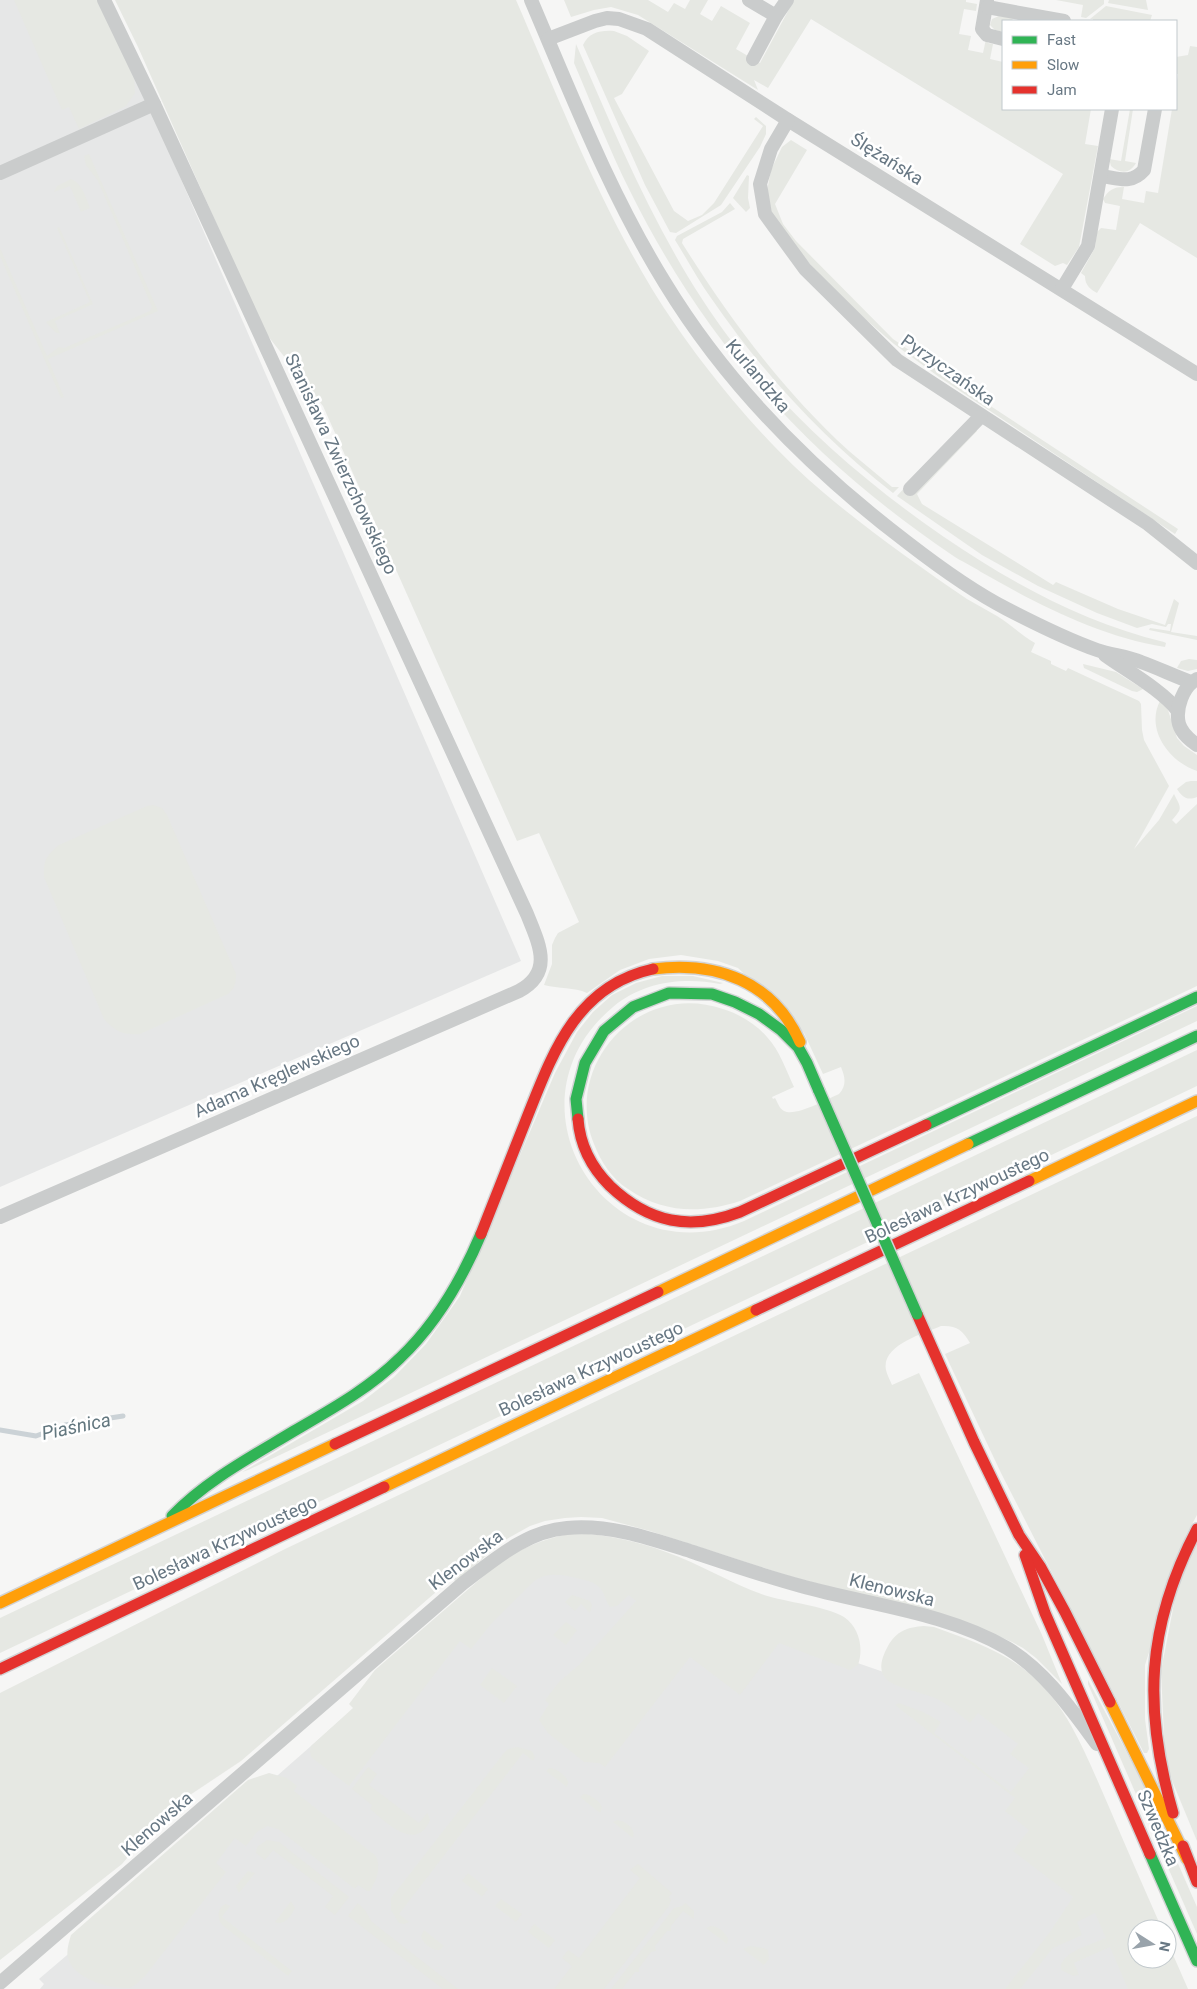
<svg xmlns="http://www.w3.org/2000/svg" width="1197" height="1989" font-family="Roboto,sans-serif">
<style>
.built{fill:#e6e7e7}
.green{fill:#e6e8e3}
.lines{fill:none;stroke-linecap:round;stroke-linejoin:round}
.stream{stroke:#cbd2d6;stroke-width:5}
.fast-casing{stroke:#d2d3d4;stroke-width:14}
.slow-casing{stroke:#d2d3d4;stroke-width:14}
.jam-casing{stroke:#d2d3d4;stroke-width:14}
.street{stroke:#cacccc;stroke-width:14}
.fast{stroke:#30b455;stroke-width:11}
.slow{stroke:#ff9f0a;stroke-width:11}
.jam{stroke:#e5322d;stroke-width:11}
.fast-bridge-casing{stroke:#d2d3d4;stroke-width:14;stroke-linecap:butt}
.fast-bridge{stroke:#30b455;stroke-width:11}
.labels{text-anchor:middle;stroke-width:5;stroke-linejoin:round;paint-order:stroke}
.street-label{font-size:18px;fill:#677783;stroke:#fff}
.water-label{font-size:19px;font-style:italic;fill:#63777f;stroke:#fff}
</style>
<rect width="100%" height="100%" fill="#f6f6f5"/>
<g class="built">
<polygon points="0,0 103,0 521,961 0,1187"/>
<polygon points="533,1551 1011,1716 1130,1989 40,1989 44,1984 39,1979 278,1775"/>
</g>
<g class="green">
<polygon points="14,0 97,0 134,76 135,93 126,106 79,129 69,107 62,110"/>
<path d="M115,0H516C558,97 597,198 652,289C695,359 761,440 824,493C869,531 920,567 967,599C977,605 987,610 997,616C1010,624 1021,635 1035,643L1031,652L1051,661V664L1066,671L1068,668L1139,701L1141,704L1142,730L1144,740L1169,786L1134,849L1159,820L1174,794C1181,808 1183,808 1172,820L1176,824L1197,804V986L740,1201C700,1214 663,1213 628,1189C612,1179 601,1162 594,1144C562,1064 640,980 723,1009C739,1014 756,1024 767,1037C780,1051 786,1070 794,1087L772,1097L773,1099L775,1098C778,1103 779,1108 784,1111C796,1117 827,1099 839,1094C847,1085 845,1077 841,1067L823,1074L804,1033L738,968L718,961L681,955L649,959L620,970L587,993C574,987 559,989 544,985L552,964V945L555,938L558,933L579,922L539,833L517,841L323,406L264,331L138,47Z"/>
<polygon points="564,0 648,0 668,12 674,3 685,9 690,0 708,0 700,14 712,21 721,6 750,23 736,49 760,63 794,0 966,0 966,2 977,4 976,11 964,9 959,34 971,36 968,50 983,53 986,39 988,43 993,44 990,59 1003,62 1003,109 1091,109 1085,144 1098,146 1079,247 1067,265 1063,263 1055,266 1020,244 1063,174 811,19 768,88 754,80 758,90 638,15 611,7 594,10 571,17"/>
<polygon points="1056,0 1104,0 1104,4 1086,18 1081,17 1083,5"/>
<polygon points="1109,0 1146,0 1148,10 1108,3"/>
<polygon points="1106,6 1152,15 1150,21 1093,21 1093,19 1090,19"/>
<polygon points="999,16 1013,18 1012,21 1003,21 1003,32 995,30 990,25 992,19"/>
<path d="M614,31L627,36L649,51L622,94L614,98L674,211L688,221L702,215L714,203L763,126L754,119L756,117L766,126V134L760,147L721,205L676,233L670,232L645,185L583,45C589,32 601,30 614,31Z"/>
<path d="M576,44C614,131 650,219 702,299C764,395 851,473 944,537C1011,583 1085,623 1164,642L1166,643L1165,647C1099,636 1039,605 981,572C971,565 962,562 952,555C809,458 707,346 630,191C609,149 592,105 574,63Z"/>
<path d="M1190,46L1197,47V258L1140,223L1097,293C1090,289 1085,285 1085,276L1081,273L1095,248L1097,232L1101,228L1116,230L1120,206L1105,203L1103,199C1109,190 1113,187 1124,187L1122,199L1144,203L1146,191L1158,193L1172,109H1176V88L1178,74H1176V57L1188,55Z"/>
<path d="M1130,109H1133L1125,161L1136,163C1130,174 1120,174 1111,166L1109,159L1121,161Z"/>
<polygon points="791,140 807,150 775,204 783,224 796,241 893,339 989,405 1178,529 1175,534 939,377 894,344 854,309 816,271 793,245 772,215 767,191 771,170 782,147"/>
<polygon points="89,154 158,311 48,359 64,397 61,398 0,256 0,248 47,356 59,347 64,348 150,311 152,307 98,181 86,165 84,156"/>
<polygon points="747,175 749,176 748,198 750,208 746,212 733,198"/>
<path d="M71,179C82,183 86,198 90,208L81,212L70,186L54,192L57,186Z"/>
<path d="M730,203L735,209L683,239L682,243C729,318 783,391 849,451C863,463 878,475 892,487H899L893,493C823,439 761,371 711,298C698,280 687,259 675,240L677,236L722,212Z"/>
<polygon points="59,227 93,304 55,321 60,334 55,332 46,322 90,302 57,228"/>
<polygon points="975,429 977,431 917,494 922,504 1053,585 1056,582 1118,609 1165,625 1174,599 1179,603 1171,632 1197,636 1197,640 1149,630 1150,628 1170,631 1171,624 1168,624 1166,627 1152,624 1137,628 1097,613 1038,586 982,555 897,496 906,486"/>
<polygon points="1189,659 1197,660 1197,669 1188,671 1177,668 1181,661"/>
<polygon points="1083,664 1116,672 1143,689 1137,692 1132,691 1084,668"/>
<path d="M1160,701L1168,710L1177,738L1184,746L1197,755V771C1170,762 1145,730 1160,701Z"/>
<path d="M1191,781H1197V797C1187,801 1182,797 1177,789L1186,782Z"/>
<path d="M153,805L162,808L167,815L236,974C236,983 235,988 228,994L140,1034C123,1035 116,1032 104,1019L44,877C43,861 46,856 59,845L147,806Z"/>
<path d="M662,976H693L723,983L720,984C682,977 643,982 613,1007C498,1103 606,1279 744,1221L1197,1006V1021L248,1470L242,1472L363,1401L394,1377L426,1344L460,1296L555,1073L577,1032L593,1012L612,995L636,983Z"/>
<polygon points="1197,1050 1197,1086 0,1653 0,1618"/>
<path d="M1197,1116V1515L1186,1535L1145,1665V1719L1149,1749L1147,1753H1144L1001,1473L945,1354L970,1343C963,1330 956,1325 941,1326C923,1334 881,1345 886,1370C887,1375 890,1380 892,1385L919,1373L1042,1635L1062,1684L1036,1658L1023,1648L1012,1642L973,1625L789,1576L650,1531L602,1518L581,1517L565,1518L545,1521L530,1526L505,1540L456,1581L451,1579L241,1761L190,1795L150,1831L122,1864L0,1960V1693L285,1549Z"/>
<path d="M577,1533C608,1535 637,1541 666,1552C700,1564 730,1583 764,1595C785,1602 826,1606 844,1617C859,1627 864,1648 858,1665L850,1670L779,1643L740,1695L690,1657L605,1767L599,1763L584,1762L548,1733L539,1720L549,1704L545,1700L560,1681L580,1664L636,1601L629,1595L617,1606L610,1607C605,1601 605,1592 599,1587C594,1582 588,1581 581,1579C562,1575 545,1570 530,1585L491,1624L471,1649L460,1641L349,1786L311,1757L310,1751L311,1746L353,1708L349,1704L375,1670L494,1567C520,1548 546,1537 577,1533Z"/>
<polygon points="1197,1544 1197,1841 1173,1783 1165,1757 1161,1671 1177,1588"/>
<polygon points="572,1595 590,1601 592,1605 590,1613 581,1604 575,1611 565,1602"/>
<polygon points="566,1622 577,1630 566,1645 553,1635"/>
<path d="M924,1626L934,1627C970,1640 1006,1652 1035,1678C1071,1712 1089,1762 1109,1807C1126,1847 1144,1888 1162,1929H1137V1959H1167V1941L1188,1989H1128L1110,1947L1074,1963L1079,1975L1073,1976L1061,1970C1057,1953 1093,1944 1106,1938L1095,1913L1077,1922L1082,1935L1053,1948L1020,1989H1005L1050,1932L1073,1897L1013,1851L1029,1830L1005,1811L1015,1798L895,1705L899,1703L923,1712L941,1722L934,1733L1011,1792L1029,1768L1010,1754L1018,1744L978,1713L970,1723C959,1714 948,1704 935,1698C906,1686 865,1688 888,1646C896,1631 908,1627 924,1626Z"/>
<polygon points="492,1668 517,1686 504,1703 480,1685"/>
<polygon points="1088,1680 1141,1779 1197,1907 1197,1934 1088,1684"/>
<polygon points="517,1747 532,1751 535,1757 533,1761 523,1753 399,1914 409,1922 404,1924 399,1923 391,1910 391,1898 504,1753 508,1749"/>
<path d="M368,1767L377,1774L369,1785L419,1823L427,1813L428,1814L430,1820C416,1853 386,1822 370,1809L372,1805L352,1789Z"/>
<path d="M550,1768C557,1769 566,1775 568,1782L567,1787L546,1771Z"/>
<path d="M269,1773L287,1778L297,1786L294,1791L376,1856C381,1869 377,1880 370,1891H367L358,1885L355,1889L278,1829L267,1826L257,1832L246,1846L235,1838L216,1863L226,1872L145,1976C140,1980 136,1986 129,1988C109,1989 74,1979 68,1958C66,1951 69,1942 71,1935L248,1780Z"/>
<path d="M584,1794C591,1795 600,1801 602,1808L600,1813L580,1797Z"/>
<path d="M617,1820C626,1821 636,1829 633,1838L613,1822Z"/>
<polygon points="267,1840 279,1842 349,1897 335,1915 325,1907 333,1896 273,1850 265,1860 256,1853 257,1847"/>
<polygon points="638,1864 672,1893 669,1897 671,1900 669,1906 604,1989 554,1989 572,1966 562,1958 568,1950 579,1958 640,1878 630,1870"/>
<polygon points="248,1871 255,1873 239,1893 236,1886"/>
<polygon points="468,1873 488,1889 482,1897 462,1881"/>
<polygon points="501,1899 522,1914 516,1922 495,1906"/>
<path d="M291,1901L295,1908C291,1916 285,1926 275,1922Z"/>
<polygon points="358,1903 365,1910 372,1922 458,1989 443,1989 348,1916"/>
<polygon points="685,1903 694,1911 694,1919 683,1911 671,1926 671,1931 667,1931 655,1946 656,1951 651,1952 639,1968 639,1972 635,1972 622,1989 611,1989 674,1908 682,1906"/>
<path d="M225,1904L230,1906L222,1917L292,1971L288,1976L222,1925C217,1918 217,1908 225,1904Z"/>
<polygon points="534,1924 555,1940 549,1948 528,1932"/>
<path d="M711,1926C718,1926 726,1933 728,1939L727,1944L706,1928Z"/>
<path d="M424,1930L444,1946L440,1950C432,1951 422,1943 421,1936Z"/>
<polygon points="750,1946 763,1948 768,1950 769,1959 764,1965 743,1949"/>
</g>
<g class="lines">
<polyline class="stream" points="0,1430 36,1436 65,1425 123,1416"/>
<g class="fast-casing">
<g id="fast">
<polyline points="578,1119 576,1099 585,1063 604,1031 633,1007 669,993 712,994 735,1002 759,1014 781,1030 798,1047 807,1063 819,1091"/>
<polyline points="926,1125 1197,997"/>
<polyline points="968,1144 1197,1036"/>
<path d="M172,1516C207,1480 251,1457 294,1431C330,1410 370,1388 400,1358C436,1324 462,1279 481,1234"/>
<polyline points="1150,1854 1197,1961"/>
</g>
</g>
<g class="slow-casing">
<g id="slow">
<path d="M653,969C716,961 773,981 800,1042"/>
<polyline points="1029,1181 1197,1101"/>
<polyline points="658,1292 968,1144"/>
<polyline points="384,1487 756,1310"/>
<polyline points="0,1603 335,1444"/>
<polyline points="1110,1702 1187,1859"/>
</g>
</g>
<g class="jam-casing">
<g id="jam">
<path d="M578,1119C580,1146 591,1167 610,1186C649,1223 690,1231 740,1212L926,1125"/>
<path d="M481,1234C496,1196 511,1158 526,1120C552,1055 575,986 653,969"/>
<polyline points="756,1310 1029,1181"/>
<polyline points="917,1314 974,1442 1019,1535 1040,1566 1065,1612 1110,1702"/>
<polyline points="335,1444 658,1292"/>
<polyline points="1025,1555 1045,1613 1150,1854"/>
<polyline points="0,1669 384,1487"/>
<path d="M1173,1813C1143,1709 1146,1626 1197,1529"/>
<polyline points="1183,1846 1197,1882"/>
</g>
</g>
<g class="street">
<path d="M531,0C572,96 610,194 665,283C727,385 813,471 908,543C939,567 972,591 1007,609C1036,624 1066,639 1097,650C1111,655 1127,656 1141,662C1158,668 1174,676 1191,682"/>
<polyline points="749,0 776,16"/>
<polyline points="987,0 982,29 987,35 1003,39"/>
<polyline points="987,7 1064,21"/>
<polyline points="548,39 595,21 607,18 619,19 647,29 788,120 1197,374"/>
<polyline points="753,59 776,16 787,0"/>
<polyline points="788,120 771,149 760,184 765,214 805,269 897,360 1148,524 1197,563"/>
<polyline points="0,173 154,104"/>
<path d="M1101,176C1118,178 1131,185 1144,170L1155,109"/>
<polyline points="1062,289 1088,246 1112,109"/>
<polyline points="910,489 981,416"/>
<path d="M1105,655C1127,671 1162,690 1178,711"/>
<path d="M1197,679C1183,686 1175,709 1179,724C1182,734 1190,740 1197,745"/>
<path d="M0,1217L519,991C554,972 539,944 527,914L154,104L104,0"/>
<path d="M0,1983L462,1584C494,1560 526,1531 567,1528C611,1524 652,1539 693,1552C729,1564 764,1576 801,1586C869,1605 945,1612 1007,1648C1045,1671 1071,1709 1097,1744"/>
</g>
<use href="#fast" class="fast"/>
<use href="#slow" class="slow"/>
<use href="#jam" class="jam"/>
<g class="fast-bridge-casing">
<polyline id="fast-bridge" points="819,1091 917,1314"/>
</g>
<use href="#fast-bridge" class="fast-bridge"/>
</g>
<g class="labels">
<g class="street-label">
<text transform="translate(887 159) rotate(32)" y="6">Ślężańska</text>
<text transform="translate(948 370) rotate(35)" y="6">Pyrzyczańska</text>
<text transform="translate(758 376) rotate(50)" y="6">Kurlandzka</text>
<text transform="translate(341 464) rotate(65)" y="6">Stanisława Zwierzchowskiego</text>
<text transform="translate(277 1076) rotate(-24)" y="6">Adama Kręglewskiego</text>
<text transform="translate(957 1196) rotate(-25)" y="6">Bolesława Krzywoustego</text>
<text transform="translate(591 1369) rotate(-25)" y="6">Bolesława Krzywoustego</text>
<text transform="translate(225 1543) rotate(-25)" y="6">Bolesława Krzywoustego</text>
<text transform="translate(466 1560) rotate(-37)" y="6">Klenowska</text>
<text transform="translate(892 1590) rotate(14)" y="6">Klenowska</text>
<text transform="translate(157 1824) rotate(-41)" y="6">Klenowska</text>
<text transform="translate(1158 1828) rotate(67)" y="6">Szwedzka</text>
</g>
<g class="water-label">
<text transform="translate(76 1426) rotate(-12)" y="7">Piaśnica</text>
</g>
</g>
<rect x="1002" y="20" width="175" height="90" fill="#ffffff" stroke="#c2c9cd"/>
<rect x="1012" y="36" width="25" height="8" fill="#30b455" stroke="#c2c9cd"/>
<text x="1047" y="45" font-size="15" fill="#677783">Fast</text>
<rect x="1012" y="61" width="25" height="8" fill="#ff9f0a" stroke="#c2c9cd"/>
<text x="1047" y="70" font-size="15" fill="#677783">Slow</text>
<rect x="1012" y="86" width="25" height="8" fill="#e5322d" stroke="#c2c9cd"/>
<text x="1047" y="95" font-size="15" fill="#677783">Jam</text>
<g transform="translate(1152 1944) rotate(101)"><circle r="24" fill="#ffffff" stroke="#c2c9cd"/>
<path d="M0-4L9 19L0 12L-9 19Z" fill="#99a3ab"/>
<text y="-8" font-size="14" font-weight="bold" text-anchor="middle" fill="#677783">N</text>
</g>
</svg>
